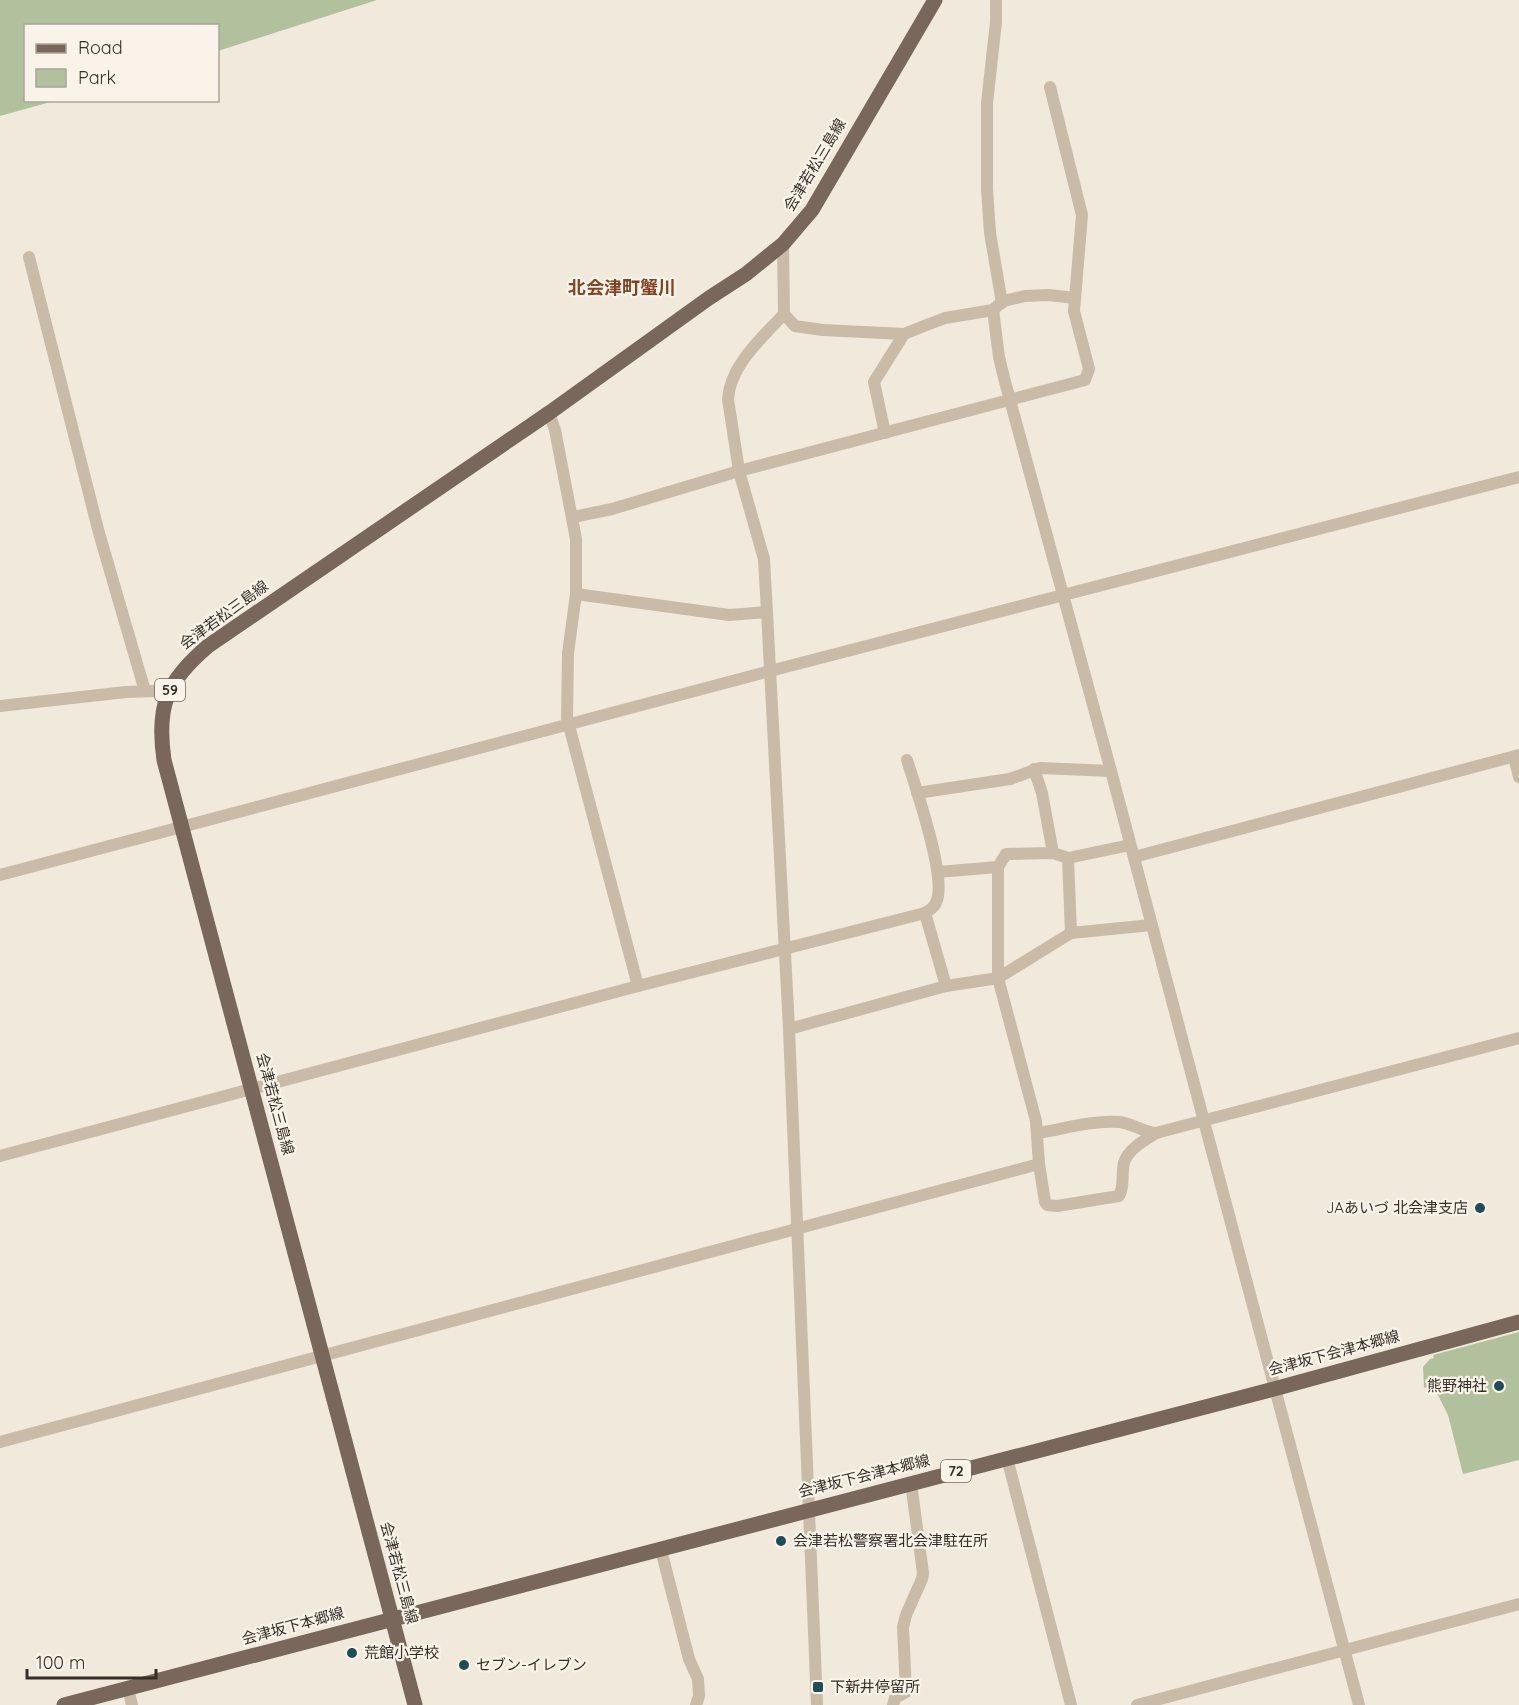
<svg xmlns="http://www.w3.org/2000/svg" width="1519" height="1705" font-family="Quicksand,'Noto Sans JP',sans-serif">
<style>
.green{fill:#b1c09d}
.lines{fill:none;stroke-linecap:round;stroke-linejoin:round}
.minor{stroke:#c9bba8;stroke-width:12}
.major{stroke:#78675a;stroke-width:15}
.poi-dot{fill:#1f4d57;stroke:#f9f3e9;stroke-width:2}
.labels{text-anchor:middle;stroke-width:4.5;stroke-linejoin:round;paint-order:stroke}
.shield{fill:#f9f3e9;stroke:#706962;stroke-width:1.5}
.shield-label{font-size:14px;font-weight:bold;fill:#362e28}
.street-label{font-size:15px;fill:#362e28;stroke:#f9f3e9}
.poi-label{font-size:15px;fill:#362e28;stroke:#f9f3e9;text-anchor:start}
.quarter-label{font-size:18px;font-weight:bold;fill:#834424;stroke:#f9f3e9}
</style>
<rect width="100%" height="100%" fill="#f1e9dc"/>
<g class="green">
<polygon points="0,0 377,0 218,51 218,26 26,26 26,100 54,101 0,116"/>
<polygon points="1519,1332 1519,1460 1463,1474 1448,1415 1438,1395 1424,1387 1423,1367 1430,1359 1434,1358 1433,1355"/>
</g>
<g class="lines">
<g class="minor">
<polyline points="996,0 996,22 987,103 987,189 990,233 1002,303"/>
<polyline points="783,244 784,314 795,326 823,330 904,334"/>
<polyline points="29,257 99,533 145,691"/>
<polyline points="993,310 999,357 1004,378 1111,771 1359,1705"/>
<path d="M784,314C763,337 730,365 728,399L739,471L764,559L767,612L789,1029L817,1705"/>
<polyline points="549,413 555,430 576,539 576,594 568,653 567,718 638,986"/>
<polyline points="885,433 874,382 904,334 924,326 945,318 993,310 1003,301 1025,296 1049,295 1075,298"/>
<polyline points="573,517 612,509 739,471 1085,380 1089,369 1074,311 1082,215 1050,87"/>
<polyline points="576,594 729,615 767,612"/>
<polyline points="0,706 126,692 156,691 167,696"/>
<polyline points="1514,757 1519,777"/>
<polyline points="1034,769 1042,793 1053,853"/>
<polyline points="917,793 1010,779 1040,768 1111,771"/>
<polyline points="1134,857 1519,755"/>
<polyline points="1068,858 1130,845"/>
<polyline points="938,872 998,867"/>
<polyline points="0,875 770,671 1519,477"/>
<polyline points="925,913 946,986"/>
<path d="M1071,933L1068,858L1053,853L1006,854L998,867V978L1036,1121L1039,1164L1045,1202L1047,1205L1057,1206L1119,1196C1125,1185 1121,1174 1124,1163C1127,1150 1145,1140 1156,1133"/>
<polyline points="789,1029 946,986 998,978 1071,933 1151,925"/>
<path d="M1038,1133C1063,1129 1093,1120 1119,1122C1132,1123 1142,1132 1156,1133L1519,1038"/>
<path d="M0,1156L638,986L925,913C930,910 935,907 937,900C946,875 916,788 907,760"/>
<polyline points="0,1442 1039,1164"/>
<polyline points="1007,1458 1071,1705"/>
<polyline points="661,1550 689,1659 698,1679 699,1696 696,1705"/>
<polyline points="128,1688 132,1705"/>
<polyline points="893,1705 895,1698 906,1692 903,1627 906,1615 922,1579 923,1573 911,1483"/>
<polyline points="1137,1705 1519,1604"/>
</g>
<g class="major">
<polyline points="64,1705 1274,1389 1519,1322"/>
<path d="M415,1705L164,760C156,705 167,681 208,646L549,413L709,298L746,274L783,244L812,210L935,0"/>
</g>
</g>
<g class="poi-dot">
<circle cx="1480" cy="1208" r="6"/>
<circle cx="1499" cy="1386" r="6"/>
<circle cx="781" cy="1541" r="6"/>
<circle cx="352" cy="1653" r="6"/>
<circle cx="464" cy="1665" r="6"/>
<rect x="812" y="1681" width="12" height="12" rx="3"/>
</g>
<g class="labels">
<g class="shield">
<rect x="155" y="679" width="30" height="22" rx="4.5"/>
<rect x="941" y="1460" width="30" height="22" rx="4.5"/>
</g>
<g class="shield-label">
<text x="170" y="695">59</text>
<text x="956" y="1476">72</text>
</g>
<g class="street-label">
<text transform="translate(815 165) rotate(-59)" y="5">会津若松三島線</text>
<text transform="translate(224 615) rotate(-36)" y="5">会津若松三島線</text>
<text transform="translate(275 1104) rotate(75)" y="5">会津若松三島線</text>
<text transform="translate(1334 1353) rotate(-15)" y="5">会津坂下会津本郷線</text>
<text transform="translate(864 1476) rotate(-14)" y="5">会津坂下会津本郷線</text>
<text transform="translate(399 1573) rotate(75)" y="5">会津若松三島線</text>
<text transform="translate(293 1626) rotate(-15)" y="5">会津坂下本郷線</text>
</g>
<g class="poi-label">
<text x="1468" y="1213" text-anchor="end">JAあいづ 北会津支店</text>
<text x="1487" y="1391" text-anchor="end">熊野神社</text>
<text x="793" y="1546">会津若松警察署北会津駐在所</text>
<text x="364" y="1658">荒館小学校</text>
<text x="476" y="1670">セブン-イレブン</text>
<text x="830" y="1692">下新井停留所</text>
</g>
<g class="quarter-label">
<text x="622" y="294">北会津町蟹川</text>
</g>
</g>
<rect x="24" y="24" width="195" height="78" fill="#f9f3e9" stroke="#aba49c" stroke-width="1.5"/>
<rect x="36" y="44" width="30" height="9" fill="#78675a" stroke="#aba49c" stroke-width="1.5"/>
<text x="78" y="54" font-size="18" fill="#362e28">Road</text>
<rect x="36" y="69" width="30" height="18" fill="#b1c09d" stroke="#aba49c" stroke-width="1.5"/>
<text x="78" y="84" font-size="18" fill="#362e28">Park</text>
<path d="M27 1669v9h129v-9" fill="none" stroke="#362e28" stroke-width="3"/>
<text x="36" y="1669" font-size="18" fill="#362e28" stroke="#f9f3e9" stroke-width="4.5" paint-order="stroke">100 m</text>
</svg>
